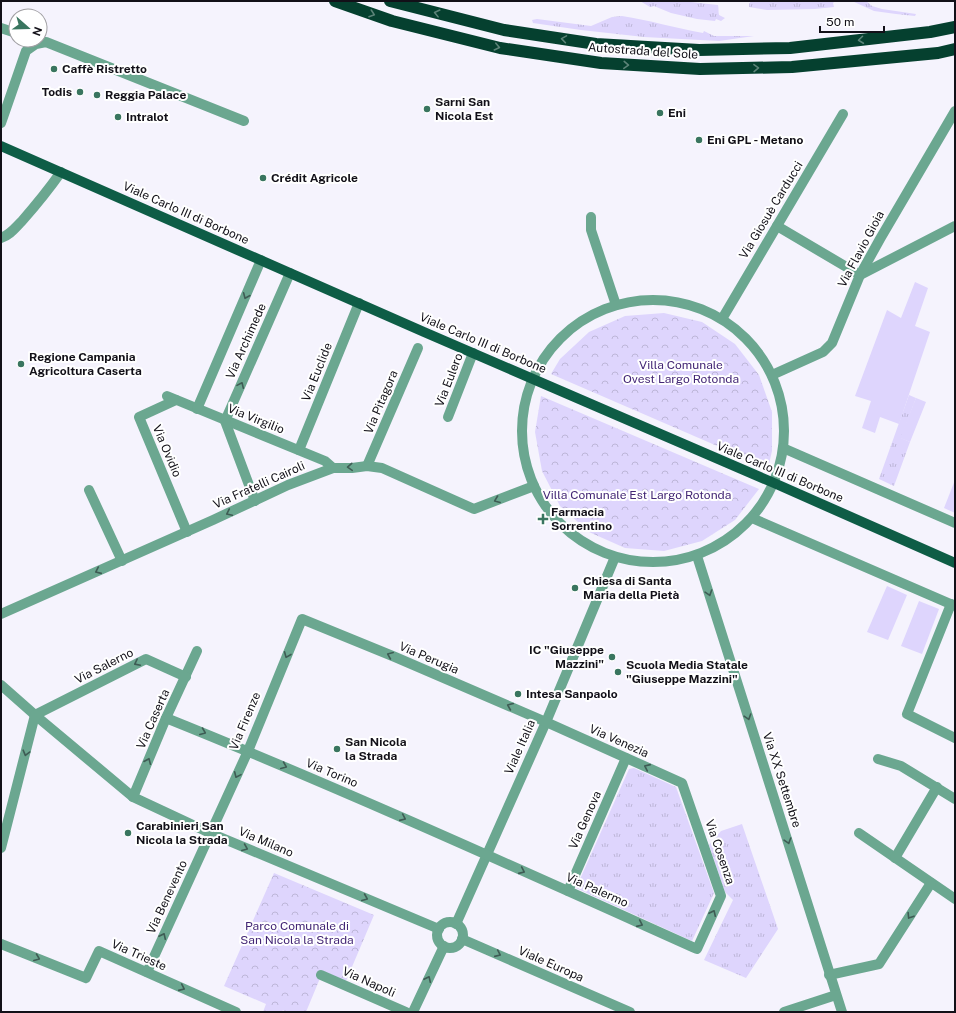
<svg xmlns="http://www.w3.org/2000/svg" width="956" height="1013" font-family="'Public Sans',sans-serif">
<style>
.grass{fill:url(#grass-tufts)}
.park{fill:url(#park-crowns)}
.garden{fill:#ded5fd}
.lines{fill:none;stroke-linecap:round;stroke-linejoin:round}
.minor{stroke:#6ba790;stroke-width:10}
.major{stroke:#0e5d46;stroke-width:10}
.highway{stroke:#05402f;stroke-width:12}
.oneway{stroke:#5c8378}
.oneway2{stroke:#3e5c54}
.poi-dot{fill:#39755f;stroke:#fff;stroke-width:1.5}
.labels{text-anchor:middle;stroke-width:4;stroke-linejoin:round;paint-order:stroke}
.street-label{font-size:12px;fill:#121018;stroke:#fff}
.poi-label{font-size:12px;font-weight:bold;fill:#121018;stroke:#fff;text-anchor:start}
.park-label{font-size:12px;fill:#432675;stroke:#fff}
</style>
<defs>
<pattern id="grass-tufts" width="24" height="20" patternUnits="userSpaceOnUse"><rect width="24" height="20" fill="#ded5fd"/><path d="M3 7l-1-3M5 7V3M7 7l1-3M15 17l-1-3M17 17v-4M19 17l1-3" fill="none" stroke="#bdb6d8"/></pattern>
<pattern id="park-crowns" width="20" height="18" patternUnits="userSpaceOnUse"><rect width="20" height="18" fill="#ded5fd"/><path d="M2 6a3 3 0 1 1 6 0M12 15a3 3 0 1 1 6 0" fill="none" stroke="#bdb6d8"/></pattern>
</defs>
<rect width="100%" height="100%" fill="#f5f3fd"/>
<g class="grass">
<path d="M640,1H682L718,5C719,9 718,11 719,15L725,18L721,21L716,19L715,21L697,19L671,13L654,6L650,7Z"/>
<polygon points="751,1 835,1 833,3 834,7 815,9 767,10 749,7 749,4"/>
<polygon points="852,1 866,1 872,6 882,9 916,14 915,16 896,14 874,11"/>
<path d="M622,16C649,20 675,28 703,33L704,31L714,36H754L719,41L644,37L581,30L533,23L532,20L537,19L591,26L612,17Z"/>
<polygon points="909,395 916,398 901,438 910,442 894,486 879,479"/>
<polygon points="634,768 676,787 714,893 692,941 576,888 629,769"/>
<polygon points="742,824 778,929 746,978 704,960 733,900 725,892 709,845 721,831"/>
</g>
<g class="park">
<polygon points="664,313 702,322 735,344 759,375 772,412 772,451 768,468 551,374 560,359 589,332 625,316"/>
<polygon points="541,396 759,489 735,520 702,541 664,551 625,548 589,532 560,506 542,471 535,432"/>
<polygon points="274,873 374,915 346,981 323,971 306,1012 285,1012 283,1010 282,1012 263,1012 266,1004 224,986"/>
</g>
<g class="garden">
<polygon points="915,282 928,288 915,326 930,332 899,424 880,417 875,433 862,428 871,401 855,396 887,310 901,318"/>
<polygon points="916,398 926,402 910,442 900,438"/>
<polygon points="955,480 955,513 944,508"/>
<polygon points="887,586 907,595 888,640 867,632"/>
<polygon points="919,601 939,609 922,654 901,646"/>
</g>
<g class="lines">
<g class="minor">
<polyline points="1,28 16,33"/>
<polyline points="1,123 26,51 36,44 46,42 244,121"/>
<polyline points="591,217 591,230 616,305"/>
<polyline points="777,226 860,275 955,226"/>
<path d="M1,238C10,235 15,228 22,221C36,205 49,189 61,172"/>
<circle cx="653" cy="431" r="131"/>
<polyline points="722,319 843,114"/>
<polyline points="772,375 823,352 832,343 860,275 880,239 955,111"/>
<polyline points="167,396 325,461 333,468"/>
<polyline points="176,400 139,417 187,532"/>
<polyline points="197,409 261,260"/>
<polyline points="448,417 473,353"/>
<polyline points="783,448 955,523"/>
<polyline points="299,450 359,303"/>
<polyline points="367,466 418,348"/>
<polyline points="89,490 122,561"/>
<polyline points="255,501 225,421 290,273"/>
<polyline points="752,518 955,606"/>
<polyline points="697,556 842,1012"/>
<polyline points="951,604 907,714 955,738"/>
<polyline points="1,614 213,520 288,485 333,468 352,468 367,466 382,468 474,509 534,486"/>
<polyline points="1,685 35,715 133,797 210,833 439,929"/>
<polyline points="878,759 901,766 955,799"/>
<polyline points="133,797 166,718 197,651"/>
<polyline points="859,833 955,899"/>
<polyline points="1,848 35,715 146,659 186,677"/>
<polyline points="895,858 937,787"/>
<polyline points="568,891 626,758"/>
<circle cx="450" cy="935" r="13"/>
<polyline points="456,924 546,722 615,557"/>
<polyline points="462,939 630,1012"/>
<polyline points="1,944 86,978 99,951 236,1012"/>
<path d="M147,972L248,751L302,619L395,657L546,722L682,783L721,896L697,949C521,870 345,790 166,718"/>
<polyline points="321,975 406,1012"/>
<polyline points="829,975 879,964 931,883"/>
<polyline points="413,1012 444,946"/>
<polyline points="784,1012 836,995"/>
</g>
<polyline class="major" points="1,146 424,332 774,483 955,563"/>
<g class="highway">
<polyline points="335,1 392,21 500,48 601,63 700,69 792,67 938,53 955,49"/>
<polyline points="390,1 504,30 596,44 699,50 790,48 930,32 955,27"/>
</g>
</g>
<defs><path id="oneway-chevron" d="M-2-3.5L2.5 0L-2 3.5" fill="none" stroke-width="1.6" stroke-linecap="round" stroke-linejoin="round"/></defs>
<g class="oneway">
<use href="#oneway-chevron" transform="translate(437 13) rotate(-166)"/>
<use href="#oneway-chevron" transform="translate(372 14) rotate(19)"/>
<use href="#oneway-chevron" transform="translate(564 39) rotate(-171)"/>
<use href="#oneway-chevron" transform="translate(861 40) rotate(173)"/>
<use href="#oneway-chevron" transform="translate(497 47) rotate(13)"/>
<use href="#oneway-chevron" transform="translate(626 65) rotate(3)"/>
<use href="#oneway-chevron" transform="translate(756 68) rotate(-1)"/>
</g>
<g class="oneway2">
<use href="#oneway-chevron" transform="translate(246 296) rotate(113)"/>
<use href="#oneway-chevron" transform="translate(241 385) rotate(-66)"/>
<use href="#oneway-chevron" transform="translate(350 467) rotate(176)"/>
<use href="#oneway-chevron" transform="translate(497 500) rotate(159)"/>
<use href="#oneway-chevron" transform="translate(229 513) rotate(155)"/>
<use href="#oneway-chevron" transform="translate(98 571) rotate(156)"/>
<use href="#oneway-chevron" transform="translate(709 593) rotate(72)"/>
<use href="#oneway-chevron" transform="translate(287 655) rotate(112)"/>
<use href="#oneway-chevron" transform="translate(390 655) rotate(-157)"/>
<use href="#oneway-chevron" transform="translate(137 663) rotate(153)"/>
<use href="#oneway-chevron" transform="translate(510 706) rotate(-157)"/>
<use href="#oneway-chevron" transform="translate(748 717) rotate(72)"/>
<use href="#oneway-chevron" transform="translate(203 732) rotate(22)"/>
<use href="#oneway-chevron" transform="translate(26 753) rotate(105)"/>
<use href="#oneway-chevron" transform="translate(148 761) rotate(-67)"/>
<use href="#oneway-chevron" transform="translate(284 766) rotate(23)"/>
<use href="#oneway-chevron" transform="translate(647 767) rotate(-156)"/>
<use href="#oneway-chevron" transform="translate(237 775) rotate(114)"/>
<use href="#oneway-chevron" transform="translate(403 818) rotate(24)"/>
<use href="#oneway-chevron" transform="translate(788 841) rotate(73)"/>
<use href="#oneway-chevron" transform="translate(245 848) rotate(23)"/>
<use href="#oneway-chevron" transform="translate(522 871) rotate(24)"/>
<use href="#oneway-chevron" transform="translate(365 898) rotate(23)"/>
<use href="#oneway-chevron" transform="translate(713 913) rotate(-65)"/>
<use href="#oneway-chevron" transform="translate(910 916) rotate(122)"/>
<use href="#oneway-chevron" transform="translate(640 924) rotate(24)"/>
<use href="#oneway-chevron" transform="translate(163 936) rotate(-65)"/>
<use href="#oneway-chevron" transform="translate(498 954) rotate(24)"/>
<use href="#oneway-chevron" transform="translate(37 958) rotate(22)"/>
<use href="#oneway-chevron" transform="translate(428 979) rotate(-65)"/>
<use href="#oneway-chevron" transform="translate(182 988) rotate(24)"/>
</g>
<g class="poi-dot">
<circle cx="54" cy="69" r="4"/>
<circle cx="80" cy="92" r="4"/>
<circle cx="97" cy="95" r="4"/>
<circle cx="427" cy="109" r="4"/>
<circle cx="660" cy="113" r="4"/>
<circle cx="118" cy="117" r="4"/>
<circle cx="699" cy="140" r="4"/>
<circle cx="263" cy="178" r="4"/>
<circle cx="21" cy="364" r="4"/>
<path d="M541 513h4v4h4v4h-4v4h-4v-4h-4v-4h4z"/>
<circle cx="575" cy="588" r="4"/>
<circle cx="612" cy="657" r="4"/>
<circle cx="618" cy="672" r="4"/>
<circle cx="518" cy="694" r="4"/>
<circle cx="337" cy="749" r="4"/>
<circle cx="128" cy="833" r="4"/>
</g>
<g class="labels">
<g class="street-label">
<text transform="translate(643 51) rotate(4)" y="4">Autostrada del Sole</text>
<text transform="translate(771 210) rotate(-59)" y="4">Via Giosuè Carducci</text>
<text transform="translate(186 213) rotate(24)" y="4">Viale Carlo III di Borbone</text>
<text transform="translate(861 249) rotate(-62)" y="4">Via Flavio Gioia</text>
<text transform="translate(246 341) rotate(-66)" y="4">Via Archimede</text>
<text transform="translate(483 343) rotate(23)" y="4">Viale Carlo III di Borbone</text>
<text transform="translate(317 372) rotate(-68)" y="4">Via Euclide</text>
<text transform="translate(449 380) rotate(-69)" y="4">Via Eulero</text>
<text transform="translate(381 402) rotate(-67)" y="4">Via Pitagora</text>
<text transform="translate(256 419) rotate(22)" y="4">Via Virgilio</text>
<text transform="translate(167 451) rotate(67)" y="4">Via Ovidio</text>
<text transform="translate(780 472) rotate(23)" y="4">Viale Carlo III di Borbone</text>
<text transform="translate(259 485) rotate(-24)" y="4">Via Fratelli Cairoli</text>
<text transform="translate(429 658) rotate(23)" y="4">Via Perugia</text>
<text transform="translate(104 666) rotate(-27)" y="4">Via Salerno</text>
<text transform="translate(153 719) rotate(-66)" y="4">Via Caserta</text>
<text transform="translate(245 721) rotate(-67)" y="4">Via Firenze</text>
<text transform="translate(619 741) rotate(24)" y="4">Via Venezia</text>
<text transform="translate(520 747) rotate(-66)" y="4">Viale Italia</text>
<text transform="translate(332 773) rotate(23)" y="4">Via Torino</text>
<text transform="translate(782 780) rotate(72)" y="4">Via XX Settembre</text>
<text transform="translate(585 820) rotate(-66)" y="4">Via Genova</text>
<text transform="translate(266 842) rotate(23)" y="4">Via Milano</text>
<text transform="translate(720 852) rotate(71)" y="4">Via Cosenza</text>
<text transform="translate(597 890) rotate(24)" y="4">Via Palermo</text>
<text transform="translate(167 897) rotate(-65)" y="4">Via Benevento</text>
<text transform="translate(139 955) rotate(24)" y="4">Via Trieste</text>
<text transform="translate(551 964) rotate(24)" y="4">Viale Europa</text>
<text transform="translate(369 982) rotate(24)" y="4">Via Napoli</text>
</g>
<g class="poi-label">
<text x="62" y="73">Caffè Ristretto</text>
<text x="72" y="96" text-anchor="end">Todis</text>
<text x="105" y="99">Reggia Palace</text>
<text x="435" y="106">Sarni San<tspan x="435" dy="14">Nicola Est</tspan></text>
<text x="668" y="117">Eni</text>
<text x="126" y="121">Intralot</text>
<text x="707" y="144">Eni GPL - Metano</text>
<text x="271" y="182">Crédit Agricole</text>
<text x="29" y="361">Regione Campania<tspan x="29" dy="14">Agricoltura Caserta</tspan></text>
<text x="551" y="516">Farmacia<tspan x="551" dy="14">Sorrentino</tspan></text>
<text x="583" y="585">Chiesa di Santa<tspan x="583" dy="14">Maria della Pietà</tspan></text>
<text x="604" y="654" text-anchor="end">IC "Giuseppe<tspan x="604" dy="14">Mazzini"</tspan></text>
<text x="626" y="669">Scuola Media Statale<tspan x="626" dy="14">"Giuseppe Mazzini"</tspan></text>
<text x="526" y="698">Intesa Sanpaolo</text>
<text x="345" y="746">San Nicola<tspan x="345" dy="14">la Strada</tspan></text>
<text x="136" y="830">Carabinieri San<tspan x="136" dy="14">Nicola la Strada</tspan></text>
</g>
<g class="park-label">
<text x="681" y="369">Villa Comunale<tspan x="681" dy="14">Ovest Largo Rotonda</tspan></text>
<text x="637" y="499">Villa Comunale Est Largo Rotonda</text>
<text x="297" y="930">Parco Comunale di<tspan x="297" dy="14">San Nicola la Strada</tspan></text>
</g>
</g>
<rect width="956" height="1013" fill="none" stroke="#121018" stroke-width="4"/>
<g transform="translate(28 28) rotate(110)"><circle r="19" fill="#ffffff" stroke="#a09fa3"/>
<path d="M0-3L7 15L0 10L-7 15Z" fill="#39755f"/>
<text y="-6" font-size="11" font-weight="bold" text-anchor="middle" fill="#121018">N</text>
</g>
<path d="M820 26v6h64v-6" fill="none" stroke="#121018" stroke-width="2"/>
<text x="826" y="26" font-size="12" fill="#121018" stroke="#ffffff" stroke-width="3" paint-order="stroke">50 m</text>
</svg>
